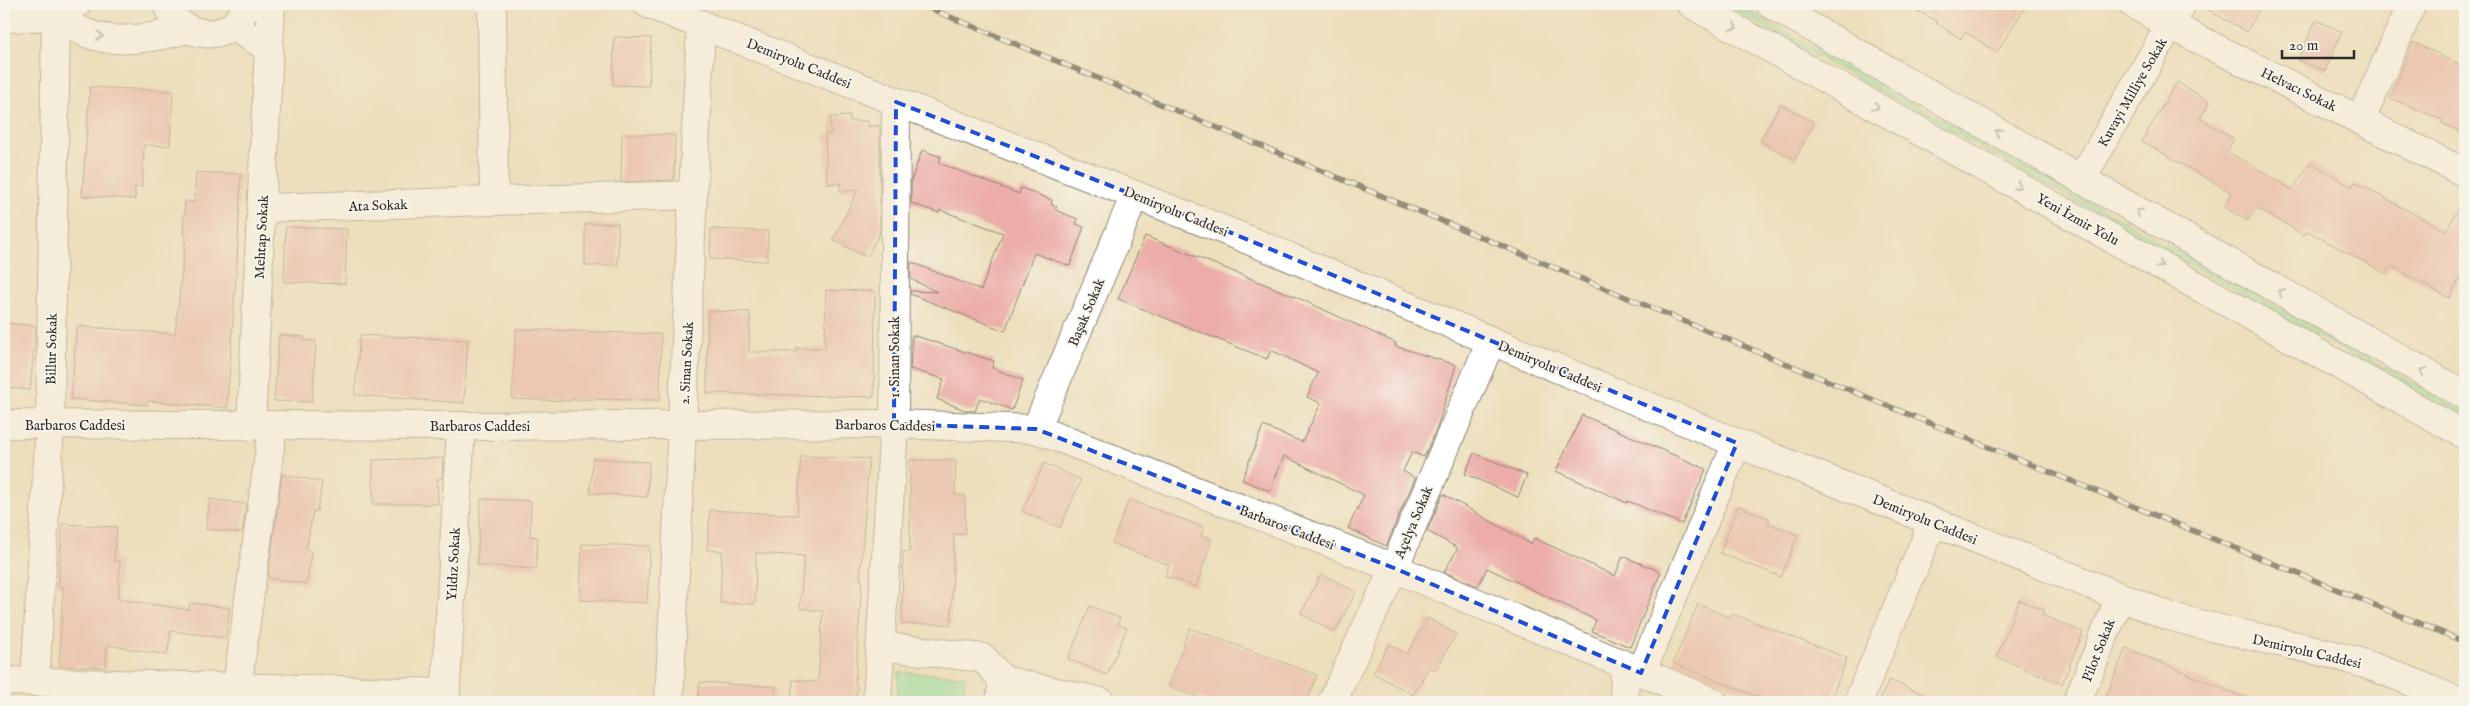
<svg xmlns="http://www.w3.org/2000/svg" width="2469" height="706" font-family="'IM FELL English',serif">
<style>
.green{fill:#8adfa1;stroke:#5a8566}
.building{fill:#ecada8}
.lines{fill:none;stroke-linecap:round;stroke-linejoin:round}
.minor-casing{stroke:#8c8574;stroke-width:30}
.major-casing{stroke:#8c8574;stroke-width:30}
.highway-casing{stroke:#8c8574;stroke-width:30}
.minor{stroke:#fff;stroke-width:28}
.major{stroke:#fff;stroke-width:28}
.highway{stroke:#fff;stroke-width:28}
.rail-casing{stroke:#2b2b2b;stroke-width:5.5}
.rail{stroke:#f7f3e8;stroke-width:4;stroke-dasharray:11;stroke-linecap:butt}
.oneway{stroke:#a0a0a0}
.marked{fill:none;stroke:#1d4ed8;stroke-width:4;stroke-dasharray:10 6;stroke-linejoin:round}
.labels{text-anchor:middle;stroke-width:4;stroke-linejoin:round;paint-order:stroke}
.street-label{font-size:14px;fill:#2b2b2b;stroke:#f7f3e8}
</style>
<rect width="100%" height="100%" fill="#f7f3e8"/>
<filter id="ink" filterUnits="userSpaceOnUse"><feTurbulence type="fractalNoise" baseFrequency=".02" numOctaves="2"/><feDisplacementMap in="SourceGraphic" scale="10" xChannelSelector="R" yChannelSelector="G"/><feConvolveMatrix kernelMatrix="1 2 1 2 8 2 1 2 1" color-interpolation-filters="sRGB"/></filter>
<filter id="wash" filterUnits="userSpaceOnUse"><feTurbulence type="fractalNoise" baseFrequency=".0096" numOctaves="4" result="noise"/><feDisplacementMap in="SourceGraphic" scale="20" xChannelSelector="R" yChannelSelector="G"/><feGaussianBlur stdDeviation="1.12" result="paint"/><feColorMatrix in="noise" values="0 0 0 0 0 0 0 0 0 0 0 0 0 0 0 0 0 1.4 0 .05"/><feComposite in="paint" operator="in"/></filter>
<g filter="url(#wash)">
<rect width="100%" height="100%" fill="#eddfbc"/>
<g class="green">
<polygon points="1724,4 1736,4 2465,412 2465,419"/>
<polygon points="899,672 966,676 964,702 897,702"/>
</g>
<g id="blocks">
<g class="building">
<polygon points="1904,4 2027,4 1997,52 1965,32 1961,39 1936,23 1937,21"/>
<polygon points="2198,4 2262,4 2247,32"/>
<polygon points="2316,20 2342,32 2325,71 2298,60"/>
<polygon points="614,37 651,38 649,86 613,85"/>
<polygon points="2413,42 2465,67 2465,134 2442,123 2443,120 2390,98"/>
<polygon points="2177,82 2210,102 2200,118 2234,139 2227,151 2293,190 2310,162 2352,187 2355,182 2446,231 2465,197 2465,269 2449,298 2391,266 2387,274 2307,231 2304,235 2256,207 2248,221 2224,207 2232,193 2142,141"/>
<polygon points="90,87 173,91 170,146 144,145 142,187 135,187 135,199 82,196"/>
<polygon points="1780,104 1814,122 1795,160 1760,141"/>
<polygon points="850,116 850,121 868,121 868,126 880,126 880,232 867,257 833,240 858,190 840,191 840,183 827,184 825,134 831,134 830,117"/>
<polygon points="622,134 675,135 674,180 621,182"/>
<polygon points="922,150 941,157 939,163 1019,194 1021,188 1052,200 1051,204 1057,207 1055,210 1078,219 1076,224 1084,227 1070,266 1034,253 1005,331 910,294 910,291 937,292 911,279 911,262 981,290 1003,233 940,210 939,213 911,203 911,181"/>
<polygon points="196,172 241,174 237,261 227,408 148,401 147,405 71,399 77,326 175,334 186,234 183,234 185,201 194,202"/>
<polygon points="618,223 618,265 585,266 585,224"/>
<polygon points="286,227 347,229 345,284 284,282"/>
<polygon points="711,229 768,231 767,261 710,259"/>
<polygon points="1145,236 1294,296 1396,343 1395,346 1456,365 1437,428 1424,457 1412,452 1403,471 1415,478 1386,546 1348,528 1364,495 1284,456 1270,491 1242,480 1263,426 1302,442 1321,403 1307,397 1318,373 1271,350 1267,359 1118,299"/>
<polygon points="826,290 875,291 874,397 707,393 708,311 750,312 749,352 796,352 796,348 825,348"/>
<polygon points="4,323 36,326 30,390 4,387"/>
<polygon points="516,329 661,334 660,400 571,399 571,401 512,399"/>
<polygon points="279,335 304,337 304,340 316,341 312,402 274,401"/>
<polygon points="360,335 468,340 464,403 355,395"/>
<polygon points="912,335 994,361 992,368 1023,380 1012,410 980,398 975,411 967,411 937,399 944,379 910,369"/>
<polygon points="1582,415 1706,469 1682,524 1628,501 1627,503 1556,471"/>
<polygon points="1474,453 1527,475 1518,497 1465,474"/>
<polygon points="801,456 869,459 860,579 862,580 855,685 857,685 856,702 791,702 793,680 818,682 823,611 800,608 804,556 756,553 755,604 720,603 722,551 707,550 710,510 797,515"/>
<polygon points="443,458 442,479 437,479 438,504 373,504 373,460"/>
<polygon points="593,458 649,462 647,497 590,493"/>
<polygon points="910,460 956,460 955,495 965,495 965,534 954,534 951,624 902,624 903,552 910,552"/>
<polygon points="1044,463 1081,480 1060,528 1022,511"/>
<polygon points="282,474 322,482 317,511 313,511 306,550 311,551 307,584 268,578"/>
<polygon points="1443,494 1531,544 1534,538 1615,576 1623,556 1661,572 1630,647 1592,631 1596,620 1487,568 1478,586 1444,572 1458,548 1427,531"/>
<polygon points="210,499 246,504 242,533 206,529"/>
<polygon points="481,499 531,501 530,536 538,537 536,569 477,565"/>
<polygon points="1129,500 1204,527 1201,536 1212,540 1196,587 1165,576 1169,565 1112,543"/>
<polygon points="1738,506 1770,519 1768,523 1798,535 1781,577 1720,553"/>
<polygon points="62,524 117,527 114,561 120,561 118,599 189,610 190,603 230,608 226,638 171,631 167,655 107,645 106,667 59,666 63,587 58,587"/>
<polygon points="582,544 650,546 647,603 580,600"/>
<polygon points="1321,574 1356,592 1335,632 1301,614"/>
<polygon points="2019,600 2044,610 2042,615 2083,632 2062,684 1997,657"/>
<polygon points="1698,604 1731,618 1733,614 1847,658 1830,702 1771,702 1673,663"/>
<polygon points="1090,606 1120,618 1117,624 1127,628 1107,675 1068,659"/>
<polygon points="1428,618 1456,634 1436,670 1429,667 1413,695 1373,673 1389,644 1407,654"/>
<polygon points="1190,628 1317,675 1307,702 1211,702 1168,686"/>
<polygon points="2126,648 2255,702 2104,702"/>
<polygon points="1889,680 1941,702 1879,702"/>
<polygon points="700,682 776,687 775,702 698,702"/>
</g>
</g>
</g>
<g filter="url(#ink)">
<use href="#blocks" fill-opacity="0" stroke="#8c8574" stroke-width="1"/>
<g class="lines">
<g class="minor-casing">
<g id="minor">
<polyline points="492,4 494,201"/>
<polyline points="2133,4 2170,25 2465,173"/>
<path d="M56,16C66,21 76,29 86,33C116,46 158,37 188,29"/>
<polyline points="4,18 56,16 77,4"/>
<polyline points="232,26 269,48"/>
<polyline points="2361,119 2412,4"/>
<polyline points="2081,180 2182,4"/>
<polyline points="262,208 693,195"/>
<polyline points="4,424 461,426 894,424 1036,429 1394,568 1713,702"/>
<polyline points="251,426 271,4"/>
<polyline points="1036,429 1135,195"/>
<polyline points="880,646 983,658 1003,680 1000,702"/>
<polyline points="1641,673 1737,443"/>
<polyline points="1003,680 1101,702"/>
<polyline points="4,681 446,693"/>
<polyline points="35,682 50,425 56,16"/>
<polyline points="237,687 273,426"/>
<polyline points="445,702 461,426"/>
<polyline points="669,702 701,24"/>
<polyline points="877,702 894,424 896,102"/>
<polyline points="1332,702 1394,568 1491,341"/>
<polyline points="1624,702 1625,666"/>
<polyline points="1858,702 1933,522"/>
<polyline points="2077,702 2120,597"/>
</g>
</g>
<g class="major-casing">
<g id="major">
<path d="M167,4C174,31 210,42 232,26C240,20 244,12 249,4"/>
<path d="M648,4L1234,234L1737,443L2166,615C2226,633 2289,642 2349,659C2387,670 2423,687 2460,702"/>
</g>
</g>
<g class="highway-casing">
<g id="highway">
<polyline points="1691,4 2465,435"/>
<polyline points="1770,4 2465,395"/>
</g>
</g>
<use href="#minor" class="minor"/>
<use href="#major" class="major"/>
<use href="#highway" class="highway"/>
<g class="rail-casing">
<polyline id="rail" points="919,4 1898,410 2465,642"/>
</g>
<use href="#rail" class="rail"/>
</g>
<defs><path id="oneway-chevron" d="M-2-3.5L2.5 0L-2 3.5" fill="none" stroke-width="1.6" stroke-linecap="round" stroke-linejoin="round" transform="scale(1.25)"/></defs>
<g class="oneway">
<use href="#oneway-chevron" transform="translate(1734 27) rotate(29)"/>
<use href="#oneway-chevron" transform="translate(100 36) rotate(9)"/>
<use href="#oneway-chevron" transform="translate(1876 107) rotate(29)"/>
<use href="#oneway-chevron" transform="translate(1998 132) rotate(-151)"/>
<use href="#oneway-chevron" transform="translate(2018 186) rotate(29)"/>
<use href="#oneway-chevron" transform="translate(2139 212) rotate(-151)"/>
<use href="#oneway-chevron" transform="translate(2160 265) rotate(29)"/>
<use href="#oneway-chevron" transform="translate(2281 292) rotate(-151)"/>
<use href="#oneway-chevron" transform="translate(2423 371) rotate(-151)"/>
</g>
</g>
<path d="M0 0H2469V706H0ZM896,102L1234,234L1737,443L1641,673L1394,568L1036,429L894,424Z" fill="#eddfbc" fill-opacity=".55" fill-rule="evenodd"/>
<path class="marked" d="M896,102L1234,234L1737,443L1641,673L1394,568L1036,429L894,424Z"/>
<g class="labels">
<g class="street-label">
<text transform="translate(799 63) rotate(22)" y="5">Demiryolu Caddesi</text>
<text transform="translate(2299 89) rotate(26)" y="5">Helvacı Sokak</text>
<text transform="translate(2132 92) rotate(-60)" y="5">Kuvayi Milliye Sokak</text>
<text transform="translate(378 205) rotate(-2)" y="5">Ata Sokak</text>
<text transform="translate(1176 211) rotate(22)" y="5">Demiryolu Caddesi</text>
<text transform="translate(2078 219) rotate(29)" y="5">Yeni İzmir Yolu</text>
<text transform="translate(261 237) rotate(-87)" y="5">Mehtap Sokak</text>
<text transform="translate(1086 312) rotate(-67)" y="5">Başak Sokak</text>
<text transform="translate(51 349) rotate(-89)" y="5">Billur Sokak</text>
<text transform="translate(894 357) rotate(-90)" y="5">1. Sinan Sokak</text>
<text transform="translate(686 363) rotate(-87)" y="5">2. Sinan Sokak</text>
<text transform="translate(1550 366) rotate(23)" y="5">Demiryolu Caddesi</text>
<text x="75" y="430">Barbaros Caddesi</text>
<text transform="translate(885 425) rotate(1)" y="5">Barbaros Caddesi</text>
<text x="480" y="431">Barbaros Caddesi</text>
<text transform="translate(1925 519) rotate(22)" y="5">Demiryolu Caddesi</text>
<text transform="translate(1413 522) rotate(-67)" y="5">Açelya Sokak</text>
<text transform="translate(1287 527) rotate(21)" y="5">Barbaros Caddesi</text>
<text transform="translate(453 564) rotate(-87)" y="5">Yıldız Sokak</text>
<text transform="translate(2098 650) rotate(-68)" y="5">Pilot Sokak</text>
<text transform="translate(2307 651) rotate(13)" y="5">Demiryolu Caddesi</text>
</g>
</g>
<rect width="2469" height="706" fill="none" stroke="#f7f3e8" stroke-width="20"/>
<path d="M2282 50v8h72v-8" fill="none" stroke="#2b2b2b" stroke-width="2.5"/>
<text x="2289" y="50" font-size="15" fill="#2b2b2b" stroke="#f7f3e8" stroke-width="4" paint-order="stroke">20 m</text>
</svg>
